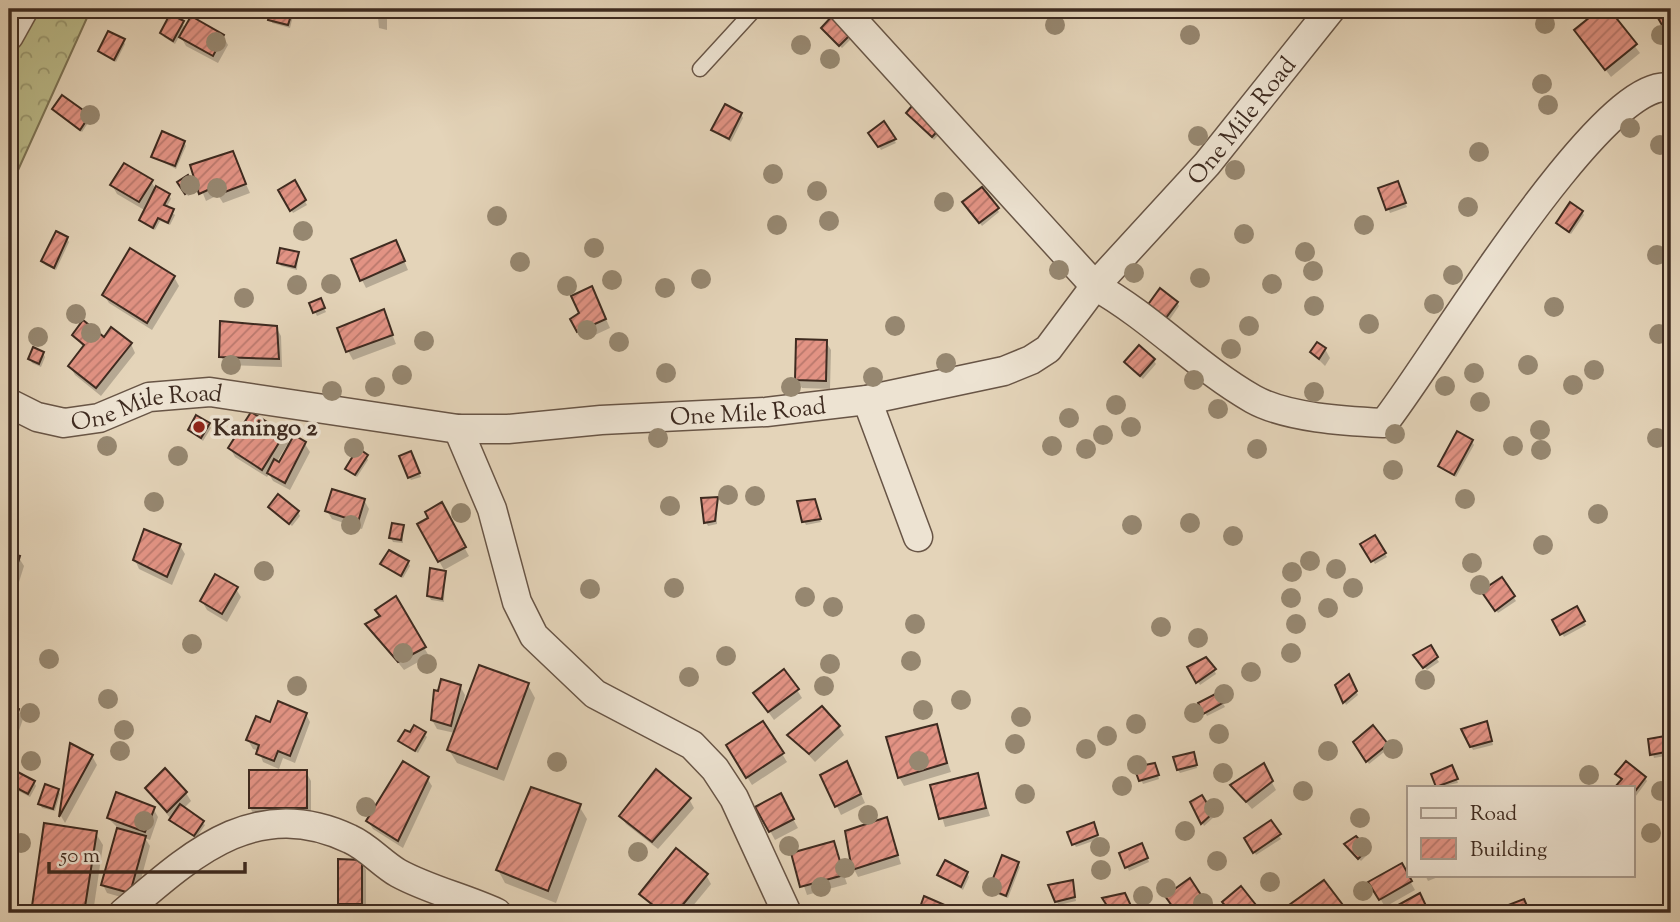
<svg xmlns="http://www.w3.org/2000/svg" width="1680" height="922" font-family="'Sorts Mill Goudy',serif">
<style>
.forest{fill:url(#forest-crowns);stroke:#7c7355;stroke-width:2}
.shadow{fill:#0003;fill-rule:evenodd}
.building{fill:url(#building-hatch);stroke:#3e2b20;stroke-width:2}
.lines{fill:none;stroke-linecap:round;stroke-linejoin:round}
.service-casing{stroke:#685546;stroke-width:17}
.minor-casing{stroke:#685546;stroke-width:31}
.service{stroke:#ede3d2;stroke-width:14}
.minor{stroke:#ede3d2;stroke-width:28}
.tree{fill:#968770}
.poi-dot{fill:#8f2418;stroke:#ede3d2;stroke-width:2.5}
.labels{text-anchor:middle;stroke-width:7;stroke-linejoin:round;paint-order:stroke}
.street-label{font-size:24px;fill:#3e2b20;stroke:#ede3d2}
.poi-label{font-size:24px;font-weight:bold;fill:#3e2b20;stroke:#ede3d2;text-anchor:start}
</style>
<defs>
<pattern id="forest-crowns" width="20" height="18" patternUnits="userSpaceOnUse" patternTransform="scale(1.75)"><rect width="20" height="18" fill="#bbbb8a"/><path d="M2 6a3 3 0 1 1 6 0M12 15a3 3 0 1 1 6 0" fill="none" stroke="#999870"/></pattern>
<pattern id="building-hatch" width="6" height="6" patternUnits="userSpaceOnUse" patternTransform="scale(1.75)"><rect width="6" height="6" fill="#e29384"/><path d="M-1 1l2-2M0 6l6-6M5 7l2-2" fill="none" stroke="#b9786c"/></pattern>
</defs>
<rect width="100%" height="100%" fill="#e4d4b9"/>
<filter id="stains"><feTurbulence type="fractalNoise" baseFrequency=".00286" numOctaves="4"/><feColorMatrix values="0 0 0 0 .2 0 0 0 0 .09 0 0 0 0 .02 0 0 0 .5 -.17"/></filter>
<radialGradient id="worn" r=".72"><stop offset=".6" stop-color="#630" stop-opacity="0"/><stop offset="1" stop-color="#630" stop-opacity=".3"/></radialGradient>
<polygon class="forest" points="9,9 91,9 9,190"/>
<g class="shadow">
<polygon points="273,9 292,9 294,12 290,28 272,23"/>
<polygon points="1603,9 1606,9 1640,53 1611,77 1577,31"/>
<polygon points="378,17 387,19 387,30 379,28"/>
<polygon points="182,23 186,29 223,36 228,45 218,63 186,46 180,35 175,44 164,37 162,33"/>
<polygon points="825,32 854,36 842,48"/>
<polygon points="123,41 125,44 116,62 100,51"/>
<polygon points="54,109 88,117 90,120 82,132"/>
<polygon points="741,114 743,118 731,142 716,133 713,130"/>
<polygon points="910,117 945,128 934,140"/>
<polygon points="884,123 896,143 881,150 870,133"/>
<polygon points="184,142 186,146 176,169 153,157"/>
<polygon points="232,153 250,193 223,203 218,195 206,201 192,166"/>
<polygon points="187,178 196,192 188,196 180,182"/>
<polygon points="151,181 155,188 169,195 171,199 166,208 175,215 170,225 160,221 155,230 141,220 146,211 117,194 112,185"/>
<polygon points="294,183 307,205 293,213 280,191"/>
<polygon points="1399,187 1407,207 1390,213 1380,189"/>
<polygon points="967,206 997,209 999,212 982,226"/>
<polygon points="1582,212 1584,215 1571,234 1560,227 1558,223"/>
<polygon points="67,239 69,242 56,270 45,265 43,261"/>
<polygon points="400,251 408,270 366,288 362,280"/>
<polygon points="298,254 297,270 281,266 278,262"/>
<polygon points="174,277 179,286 152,330 109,303 104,295"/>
<polygon points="596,297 610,328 584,340 573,319"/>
<polygon points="320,300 326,312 317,316 311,304"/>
<polygon points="1177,303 1179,306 1168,322 1151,309"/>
<polygon points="383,311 396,344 353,360 348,351"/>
<polygon points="276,327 281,336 282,367 226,365 221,357"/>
<polygon points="74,335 131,344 135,353 101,396 75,375 70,366 84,348"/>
<polygon points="826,342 831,350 830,389 802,388 797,380"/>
<polygon points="1325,349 1330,358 1325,366 1312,353"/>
<polygon points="43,353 45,357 41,367 32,363 30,359"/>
<polygon points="1154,361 1156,364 1143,379 1128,366"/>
<polygon points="208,424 211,428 203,441 190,430"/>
<path d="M283,435L290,446L305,444L310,452L290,490L273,481L269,474L267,477L235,457L230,448ZM287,445L290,446L280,465L276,463Z"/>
<polygon points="1472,442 1474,445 1456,477 1442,469 1440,466"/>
<polygon points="366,456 368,460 357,477 349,472 347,469"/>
<polygon points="413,457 421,477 411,480 409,477"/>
<polygon points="717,499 717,524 708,526 706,522"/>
<polygon points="364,500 369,509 362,529 332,519 327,511"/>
<polygon points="814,502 821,522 806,525 804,521"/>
<polygon points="441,505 469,556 444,570 419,525 431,519"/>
<polygon points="270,507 298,512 300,516 292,526"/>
<polygon points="403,527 403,543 393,542 391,538"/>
<polygon points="1375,537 1387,557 1375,564 1363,545"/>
<polygon points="180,546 185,554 172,585 139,569 135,560"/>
<polygon points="9,555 19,558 24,566 10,611"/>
<polygon points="408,562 410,566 403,578 382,564"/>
<polygon points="445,572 444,602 431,600 429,596"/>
<polygon points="1502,580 1516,601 1498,613 1484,592"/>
<polygon points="236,589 241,597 227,622 207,610 202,601"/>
<polygon points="395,599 429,656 404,670 368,625 381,617"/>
<polygon points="1576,609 1586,625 1564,637 1555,621"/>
<polygon points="1430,648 1439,662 1427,670 1417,659"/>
<polygon points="1190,668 1214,670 1216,674 1200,685"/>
<polygon points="1348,676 1358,695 1346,705 1337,686"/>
<polygon points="528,685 535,698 504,781 457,763 449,750 455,733 437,729 432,720 435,692 460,686 465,695 462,709 464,710"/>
<polygon points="797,690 802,698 774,720 761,702"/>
<polygon points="1218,694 1225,707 1207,716 1200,704"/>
<polygon points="9,707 18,710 23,719 11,754"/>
<polygon points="306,714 310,722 295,763 283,758 279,769 263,762 259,751 253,749 248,740 271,724"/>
<polygon points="763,723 787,762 752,785 728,746"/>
<polygon points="936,726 951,772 904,786 899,777"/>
<polygon points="1488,726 1493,745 1473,750 1463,730"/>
<polygon points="839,727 844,735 815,762 790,735"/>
<polygon points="424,734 427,737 418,753 401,741"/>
<polygon points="1671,737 1671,755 1654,758 1650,741"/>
<polygon points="1355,743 1387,745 1389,748 1369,764"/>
<polygon points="72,746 92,756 97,765 65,823 61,816"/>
<polygon points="1195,757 1197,768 1180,773 1178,770"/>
<polygon points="1263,766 1276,790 1252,809 1232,786"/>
<polygon points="1136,768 1156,769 1159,779 1143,784"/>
<polygon points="13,771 34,782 36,786 30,797 9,786"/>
<polygon points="851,771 865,803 841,815 822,775"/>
<polygon points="1454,771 1458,783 1438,787 1433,775"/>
<polygon points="306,772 311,781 311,816 255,816 250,808"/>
<polygon points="1617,774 1645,778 1647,781 1633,800 1633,787 1617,787 1623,780"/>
<polygon points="977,775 990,816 945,827 933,786"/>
<polygon points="427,778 432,786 403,848 373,829 368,821"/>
<polygon points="147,789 186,793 191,801 183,809 205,825 196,838 174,823"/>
<polygon points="58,790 60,794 55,811 42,808 40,804"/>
<polygon points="780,795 798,828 775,840 757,807"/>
<polygon points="1201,797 1214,817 1204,826 1192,803"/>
<polygon points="689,799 694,808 658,849 626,824 621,816"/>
<polygon points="9,801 14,810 9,852"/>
<polygon points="579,806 587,819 556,903 505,883 498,870"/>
<polygon points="153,808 158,817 150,840 145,838 150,846 135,901 107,893 103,885 118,828 108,818"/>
<polygon points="887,819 901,864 858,877 854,869"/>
<polygon points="1270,822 1281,839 1256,855 1246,838"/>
<polygon points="45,825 95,832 103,845 93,913 33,913"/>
<polygon points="1095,827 1099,839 1076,847 1074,844"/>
<polygon points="833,843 847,884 807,895 793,854"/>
<polygon points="1348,848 1366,850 1369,853 1361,861"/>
<polygon points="1144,849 1149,862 1129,871 1127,867"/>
<polygon points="361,861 366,870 366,912 345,912 340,904"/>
<polygon points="1017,863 1020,867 1008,898 994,893 991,889"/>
<polygon points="1401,865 1415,890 1385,907 1371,882"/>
<polygon points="967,873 969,877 963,890 939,875"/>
<polygon points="706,875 711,884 687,913 659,913 641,894"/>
<polygon points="1425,875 1437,875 1438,877 1428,881"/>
<polygon points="1072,882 1076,901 1059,905 1056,901"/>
<polygon points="1419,896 1428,912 1395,913 1393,910"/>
<polygon points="1105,899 1126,899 1132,912 1114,913"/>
<polygon points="1204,902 1209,910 1205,913 1178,913 1172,905"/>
<polygon points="1226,906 1254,906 1256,909 1251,913 1232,913"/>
</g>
<g class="building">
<polygon points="271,9 293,9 288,25 268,20"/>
<polygon points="1600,9 1609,9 1637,44 1605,70 1574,30"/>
<polygon points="1658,9 1671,9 1671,41 1654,11"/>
<polygon points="835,13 854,31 839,46 821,28"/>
<polygon points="170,14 184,21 173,41 160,33"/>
<polygon points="191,16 224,35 213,56 179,37"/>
<polygon points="108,31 125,39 114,60 98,51"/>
<polygon points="62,95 90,115 80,130 52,109"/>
<polygon points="918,99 944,124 932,137 906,113"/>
<polygon points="725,104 742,113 729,139 711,130"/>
<polygon points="884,121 896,139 878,147 868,133"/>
<polygon points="162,131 185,141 175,166 151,157"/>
<polygon points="233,151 246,184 217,195 212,188 199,194 190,165"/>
<polygon points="124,163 153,180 139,202 110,185"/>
<polygon points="188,175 195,187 185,194 177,182"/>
<polygon points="295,180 306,200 290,211 278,190"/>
<polygon points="1398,181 1406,203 1386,210 1378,188"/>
<polygon points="156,186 170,194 164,205 174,209 168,223 158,218 153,228 139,220"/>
<polygon points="982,187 999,208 979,223 962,202"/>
<polygon points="1570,202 1583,211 1569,232 1556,223"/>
<polygon points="56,231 68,237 54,268 41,261"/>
<polygon points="396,240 405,261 360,281 351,259"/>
<polygon points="130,248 175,276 147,323 102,295"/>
<polygon points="280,248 299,252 295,267 277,263"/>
<polygon points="592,286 606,319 577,332 570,319 579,313 571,296"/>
<polygon points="1160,288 1178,302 1165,319 1147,306"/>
<polygon points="321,298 325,308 313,313 309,303"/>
<polygon points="384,309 393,335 346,352 337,328"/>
<polygon points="83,320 104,337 111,327 132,343 96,388 68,366 84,345 72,335"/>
<polygon points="220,321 277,326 279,359 219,357"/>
<polygon points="796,339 827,340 826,381 795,380"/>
<polygon points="1317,342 1326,348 1319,359 1310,352"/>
<polygon points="1139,345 1155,359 1140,376 1124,362"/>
<polygon points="33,347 44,352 39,364 28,359"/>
<polygon points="251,412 285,433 262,470 228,448"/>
<polygon points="196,415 210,423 201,438 188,430"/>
<polygon points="1457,431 1473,440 1454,475 1438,466"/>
<polygon points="294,435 306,442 285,483 267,473 274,459 279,462"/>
<polygon points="358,448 368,455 355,475 345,469"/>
<polygon points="411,451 420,473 408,478 399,456"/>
<polygon points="332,489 365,499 358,522 325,511"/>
<polygon points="278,494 299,511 289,524 268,507"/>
<polygon points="718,497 715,521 704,523 701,498"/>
<polygon points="815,499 821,519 802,522 797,501"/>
<polygon points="442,502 466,547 438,562 417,524 428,518 425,512"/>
<polygon points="392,523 404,525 401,540 389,538"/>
<polygon points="144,529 181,544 167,577 133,560"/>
<polygon points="1375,535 1386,553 1371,562 1360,544"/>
<polygon points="389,550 409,561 401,576 380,564"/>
<polygon points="9,553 20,556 9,593"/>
<polygon points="430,568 446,571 442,599 427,596"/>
<polygon points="215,574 238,587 222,614 200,601"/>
<polygon points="1502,577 1515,596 1495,611 1481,591"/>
<polygon points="396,596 426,647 398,662 365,624 380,616 375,610"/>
<polygon points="1577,606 1585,621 1560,635 1552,620"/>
<polygon points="1431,645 1438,657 1423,668 1413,655"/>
<polygon points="1206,657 1216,669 1196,683 1187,667"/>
<polygon points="479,665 529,683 497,769 447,750"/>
<polygon points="784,669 799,689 768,712 753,693"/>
<polygon points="1349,674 1357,691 1343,703 1335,685"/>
<polygon points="441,679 461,685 451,726 431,720 434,690 438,691"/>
<polygon points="1219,692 1224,702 1203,714 1198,703"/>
<polygon points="278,701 307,713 290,756 278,751 274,761 256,754 259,745 246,740 256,716 270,722"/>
<polygon points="9,705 19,709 9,739"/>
<polygon points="822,706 840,726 809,754 787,735"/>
<polygon points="763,721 784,753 746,778 726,745"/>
<polygon points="1487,721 1492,741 1470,747 1461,729"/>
<polygon points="937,724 947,763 898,778 886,737"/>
<polygon points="414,725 426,732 415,751 398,741 405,730 410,732"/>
<polygon points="1373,725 1388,744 1366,762 1353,742"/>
<polygon points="1671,735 1671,751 1650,755 1648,739"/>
<polygon points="70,743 93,755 59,817"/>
<polygon points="1194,752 1197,765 1177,770 1173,757"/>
<polygon points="403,761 429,777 398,841 366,821"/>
<polygon points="847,761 861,794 835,807 820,775"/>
<polygon points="1626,761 1646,777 1633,794 1633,787 1615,787 1622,779 1615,774"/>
<polygon points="1155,763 1159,775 1139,781 1134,767"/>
<polygon points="1264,763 1273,781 1246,802 1230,785"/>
<polygon points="1452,765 1458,779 1436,787 1431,774"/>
<polygon points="165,768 187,792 167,812 145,788"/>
<polygon points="12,769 35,781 28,794 9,784"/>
<polygon points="656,769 691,798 652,842 619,816"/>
<rect x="249" y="770" width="58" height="38"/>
<polygon points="978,773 986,808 939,819 930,785"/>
<polygon points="45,784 59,789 53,809 38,804"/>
<polygon points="531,787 581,804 548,891 496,870"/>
<polygon points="116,792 155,807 145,832 107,818"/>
<polygon points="781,793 794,819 769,832 755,807"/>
<polygon points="1202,795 1213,813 1201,824 1190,802"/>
<polygon points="180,804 204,821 194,836 169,820"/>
<polygon points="887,817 898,855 852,870 845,831"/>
<polygon points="1271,820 1281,834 1253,853 1244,838"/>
<polygon points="1094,822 1098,835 1072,845 1067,832"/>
<polygon points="44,823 97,831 84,913 31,913"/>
<polygon points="117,828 146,836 130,893 101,885"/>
<polygon points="1356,836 1368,849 1358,859 1344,844"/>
<polygon points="834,841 844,875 800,887 791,853"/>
<polygon points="1142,843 1148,858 1125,868 1119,853"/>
<polygon points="676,848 708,874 676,913 663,913 639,894"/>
<polygon points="1002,855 1019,862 1006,896 989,889"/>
<polygon points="338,859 362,860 362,904 338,904"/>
<polygon points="945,860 968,872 961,887 937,875"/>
<polygon points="1402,863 1412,881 1379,900 1368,882"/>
<polygon points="1190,878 1205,901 1190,913 1177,913 1165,896"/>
<polygon points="1073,880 1075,897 1055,902 1048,885"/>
<polygon points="1324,880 1349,913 1284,913 1282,910"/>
<polygon points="1241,886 1256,905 1245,913 1231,913 1222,902"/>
<polygon points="1125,893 1132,908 1111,912 1102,898"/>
<polygon points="1420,893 1427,908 1417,913 1393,913 1391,909"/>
<polygon points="924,896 947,906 943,913 918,913"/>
<polygon points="1524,899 1530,913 1496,913 1495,910"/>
</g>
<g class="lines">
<g class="service-casing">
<polyline id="service" points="700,69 755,9"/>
</g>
<g class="minor-casing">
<g id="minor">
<path d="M843,9L1095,286C1152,318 1197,367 1253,399C1287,418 1346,421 1384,423C1427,371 1604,70 1671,88"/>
<polyline points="9,36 24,9"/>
<polyline points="867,400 918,537"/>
<path id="s1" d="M9,403L37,417L64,423L99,418L149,397L210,392L458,429H508L601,420L766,412L867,400L1004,371L1031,360L1048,349L1095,286L1207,164L1331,9"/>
<polyline points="458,429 492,509 517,602 534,636 595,694 692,745 715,769 734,798 787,913"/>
<path d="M123,913C191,855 255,794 350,839C368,847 381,863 398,873C429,890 465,898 497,913"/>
</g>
</g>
<use href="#service" class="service"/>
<use href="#minor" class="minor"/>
</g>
<g class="tree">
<circle cx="1545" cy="24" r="10"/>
<circle cx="1055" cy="25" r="10"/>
<circle cx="1190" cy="35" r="10"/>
<circle cx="1661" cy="35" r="10"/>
<circle cx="216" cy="42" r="10"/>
<circle cx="801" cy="45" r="10"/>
<circle cx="830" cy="59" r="10"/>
<circle cx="1542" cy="84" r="10"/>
<circle cx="1548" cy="105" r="10"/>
<circle cx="90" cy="115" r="10"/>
<circle cx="1630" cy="128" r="10"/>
<circle cx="1198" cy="136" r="10"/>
<circle cx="1660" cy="145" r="10"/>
<circle cx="1479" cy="152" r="10"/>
<circle cx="1235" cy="170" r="10"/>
<circle cx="773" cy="174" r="10"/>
<circle cx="190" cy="185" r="10"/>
<circle cx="217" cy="188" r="10"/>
<circle cx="817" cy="191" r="10"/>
<circle cx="944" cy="202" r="10"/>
<circle cx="1468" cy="207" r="10"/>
<circle cx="497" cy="216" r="10"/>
<circle cx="829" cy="221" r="10"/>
<circle cx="777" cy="225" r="10"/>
<circle cx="1364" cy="225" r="10"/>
<circle cx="303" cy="231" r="10"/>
<circle cx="1244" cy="234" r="10"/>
<circle cx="594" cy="248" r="10"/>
<circle cx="1305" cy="252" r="10"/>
<circle cx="1657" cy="255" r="10"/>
<circle cx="520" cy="262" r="10"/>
<circle cx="1059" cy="270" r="10"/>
<circle cx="1313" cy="271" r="10"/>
<circle cx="1134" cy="273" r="10"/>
<circle cx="1453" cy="275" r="10"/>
<circle cx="1200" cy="278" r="10"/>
<circle cx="701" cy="279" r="10"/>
<circle cx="612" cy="280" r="10"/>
<circle cx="331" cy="284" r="10"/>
<circle cx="1272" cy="284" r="10"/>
<circle cx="297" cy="285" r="10"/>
<circle cx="567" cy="286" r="10"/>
<circle cx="665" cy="288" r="10"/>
<circle cx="244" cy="298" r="10"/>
<circle cx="1434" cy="304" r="10"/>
<circle cx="1314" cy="306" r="10"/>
<circle cx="1554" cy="307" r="10"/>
<circle cx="76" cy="314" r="10"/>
<circle cx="1369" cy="324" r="10"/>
<circle cx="895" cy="326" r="10"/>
<circle cx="1249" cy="326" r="10"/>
<circle cx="587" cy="330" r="10"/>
<circle cx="91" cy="333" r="10"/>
<circle cx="1659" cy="334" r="10"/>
<circle cx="38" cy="337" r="10"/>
<circle cx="424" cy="341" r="10"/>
<circle cx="619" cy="342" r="10"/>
<circle cx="1231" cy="349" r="10"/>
<circle cx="946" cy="363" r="10"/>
<circle cx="231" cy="365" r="10"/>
<circle cx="1528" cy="365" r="10"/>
<circle cx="1594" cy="370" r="10"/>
<circle cx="666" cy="373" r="10"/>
<circle cx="1474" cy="373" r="10"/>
<circle cx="402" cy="375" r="10"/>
<circle cx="873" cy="377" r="10"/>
<circle cx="1194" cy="380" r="10"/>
<circle cx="1573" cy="385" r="10"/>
<circle cx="1445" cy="386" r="10"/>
<circle cx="375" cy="387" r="10"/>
<circle cx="791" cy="387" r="10"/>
<circle cx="332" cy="391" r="10"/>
<circle cx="1314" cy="392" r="10"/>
<circle cx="1480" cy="402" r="10"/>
<circle cx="1116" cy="405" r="10"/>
<circle cx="1218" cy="409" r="10"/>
<circle cx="1069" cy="418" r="10"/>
<circle cx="1131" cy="427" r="10"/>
<circle cx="1540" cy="430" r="10"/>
<circle cx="1395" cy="434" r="10"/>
<circle cx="1103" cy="435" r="10"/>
<circle cx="658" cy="438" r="10"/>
<circle cx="1657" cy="438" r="10"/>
<circle cx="107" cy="446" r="10"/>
<circle cx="1052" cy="446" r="10"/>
<circle cx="1513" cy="446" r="10"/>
<circle cx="354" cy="448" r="10"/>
<circle cx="1086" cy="449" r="10"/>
<circle cx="1257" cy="449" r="10"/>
<circle cx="1541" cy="450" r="10"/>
<circle cx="178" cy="456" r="10"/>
<circle cx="1393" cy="470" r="10"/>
<circle cx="728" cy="495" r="10"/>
<circle cx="755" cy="496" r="10"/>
<circle cx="1465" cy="499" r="10"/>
<circle cx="154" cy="502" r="10"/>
<circle cx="670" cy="506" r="10"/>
<circle cx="461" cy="513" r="10"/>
<circle cx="1598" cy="514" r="10"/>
<circle cx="1190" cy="523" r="10"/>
<circle cx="351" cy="525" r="10"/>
<circle cx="1132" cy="525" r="10"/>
<circle cx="1233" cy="536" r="10"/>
<circle cx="1543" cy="545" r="10"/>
<circle cx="1310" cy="561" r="10"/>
<circle cx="1472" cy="563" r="10"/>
<circle cx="1336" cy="569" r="10"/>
<circle cx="264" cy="571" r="10"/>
<circle cx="1292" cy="572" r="10"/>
<circle cx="1480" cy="585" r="10"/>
<circle cx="674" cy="588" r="10"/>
<circle cx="1353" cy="588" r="10"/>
<circle cx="590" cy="589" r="10"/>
<circle cx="805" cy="597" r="10"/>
<circle cx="1291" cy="598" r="10"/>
<circle cx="833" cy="607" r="10"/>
<circle cx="1328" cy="608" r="10"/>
<circle cx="915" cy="624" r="10"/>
<circle cx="1296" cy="624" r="10"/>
<circle cx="1161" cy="627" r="10"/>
<circle cx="1198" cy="638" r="10"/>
<circle cx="192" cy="644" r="10"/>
<circle cx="403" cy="653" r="10"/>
<circle cx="1291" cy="653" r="10"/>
<circle cx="726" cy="656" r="10"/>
<circle cx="49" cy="659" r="10"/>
<circle cx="911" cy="661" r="10"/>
<circle cx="427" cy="664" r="10"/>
<circle cx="830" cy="664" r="10"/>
<circle cx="1251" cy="672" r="10"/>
<circle cx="689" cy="677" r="10"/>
<circle cx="1425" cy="680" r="10"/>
<circle cx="297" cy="686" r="10"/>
<circle cx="824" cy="686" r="10"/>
<circle cx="1224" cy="694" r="10"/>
<circle cx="108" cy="699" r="10"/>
<circle cx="961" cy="700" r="10"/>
<circle cx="923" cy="710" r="10"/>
<circle cx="30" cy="713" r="10"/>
<circle cx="1194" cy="713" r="10"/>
<circle cx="1021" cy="717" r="10"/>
<circle cx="1136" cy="724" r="10"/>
<circle cx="124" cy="730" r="10"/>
<circle cx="1219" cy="734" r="10"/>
<circle cx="1107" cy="736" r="10"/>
<circle cx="1015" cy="744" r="10"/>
<circle cx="1086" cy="749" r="10"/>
<circle cx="1393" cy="749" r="10"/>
<circle cx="120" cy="751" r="10"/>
<circle cx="1328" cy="751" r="10"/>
<circle cx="31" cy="761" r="10"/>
<circle cx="919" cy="761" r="10"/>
<circle cx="557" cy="762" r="10"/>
<circle cx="1137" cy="765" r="10"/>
<circle cx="1223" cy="773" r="10"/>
<circle cx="1589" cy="775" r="10"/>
<circle cx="1122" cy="786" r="10"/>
<circle cx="1303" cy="791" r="10"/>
<circle cx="1661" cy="791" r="10"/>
<circle cx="1025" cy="794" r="10"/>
<circle cx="366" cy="807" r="10"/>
<circle cx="1214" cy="808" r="10"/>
<circle cx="868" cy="815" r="10"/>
<circle cx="1360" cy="818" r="10"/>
<circle cx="144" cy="821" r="10"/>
<circle cx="1185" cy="831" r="10"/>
<circle cx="1651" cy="833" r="10"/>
<circle cx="21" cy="843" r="10"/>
<circle cx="789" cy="846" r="10"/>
<circle cx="1100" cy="847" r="10"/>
<circle cx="1362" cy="847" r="10"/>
<circle cx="638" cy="852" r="10"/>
<circle cx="1217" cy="861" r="10"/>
<circle cx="845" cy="868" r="10"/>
<circle cx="1101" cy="870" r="10"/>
<circle cx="1270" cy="882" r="10"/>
<circle cx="821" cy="887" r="10"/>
<circle cx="992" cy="887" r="10"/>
<circle cx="1166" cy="888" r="10"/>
<circle cx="1363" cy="891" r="10"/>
<circle cx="1143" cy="896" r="10"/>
<circle cx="1203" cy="903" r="10"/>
</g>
<circle class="poi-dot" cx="199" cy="427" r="7"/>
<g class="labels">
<g class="street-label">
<text dy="8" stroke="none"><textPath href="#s1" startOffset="1360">One Mile Road</textPath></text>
<text dy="8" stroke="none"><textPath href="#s1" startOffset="144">One Mile Road</textPath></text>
<text dy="8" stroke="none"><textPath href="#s1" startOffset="751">One Mile Road</textPath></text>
</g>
<g class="poi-label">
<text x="213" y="435">Kaningo 2</text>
</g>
</g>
<rect width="1680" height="922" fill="none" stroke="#e4d4b9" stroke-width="35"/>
<rect x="10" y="10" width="1659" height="901" fill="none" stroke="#3e2b20" stroke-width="3.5"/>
<rect x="18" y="18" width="1645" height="887" fill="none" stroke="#3e2b20" stroke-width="2"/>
<rect x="1407" y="786" width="228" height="91" fill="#ede3d2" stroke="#a7998b" stroke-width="2"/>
<rect x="1421" y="808" width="35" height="10" fill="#ede3d2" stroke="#a7998b" stroke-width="2"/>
<text x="1470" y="820" font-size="21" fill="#3e2b20">Road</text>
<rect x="1421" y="838" width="35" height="21" fill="url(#building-hatch)" stroke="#a7998b" stroke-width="2"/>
<text x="1470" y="856" font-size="21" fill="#3e2b20">Building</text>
<path d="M49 862v10h196v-10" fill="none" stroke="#3e2b20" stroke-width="3.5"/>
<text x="60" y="862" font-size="21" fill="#3e2b20" stroke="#ede3d2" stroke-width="5" paint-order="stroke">50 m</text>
<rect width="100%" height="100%" filter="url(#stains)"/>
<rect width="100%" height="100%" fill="url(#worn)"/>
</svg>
